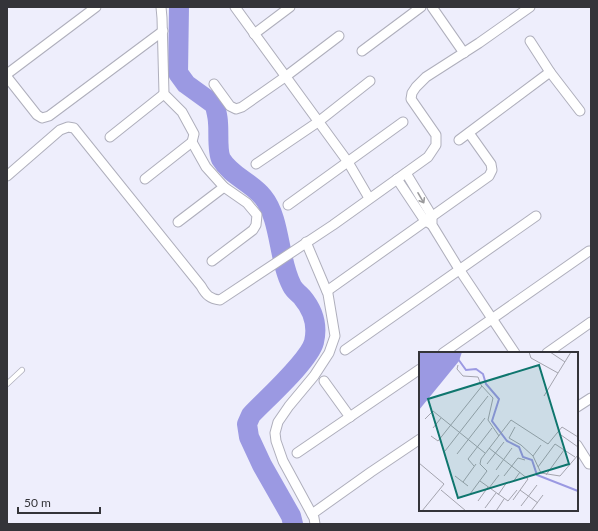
<svg xmlns="http://www.w3.org/2000/svg" width="598" height="531" font-family="Lato,sans-serif">
<style>
.lines{fill:none;stroke-linecap:round;stroke-linejoin:round}
.river{stroke:#9b99e2;stroke-width:20}
.service-casing{stroke:#afafbc;stroke-width:6}
.minor-casing{stroke:#afafbc;stroke-width:11}
.service{stroke:#fff;stroke-width:4.5}
.minor{stroke:#fff;stroke-width:9}
.oneway{stroke:#9a9a9c}
.inset-river{fill:none;stroke:#9b99e2;stroke-width:2}
.inset-road{fill:none;stroke:#a4a4ae;stroke-width:1}
.view{fill:#0f766e;fill-opacity:0.15;stroke:#0f766e;stroke-width:2}
.inset-edge{fill:none;stroke:#343439;stroke-width:2}
</style>
<rect width="100%" height="100%" fill="#eeeefc"/>
<g class="lines">
<path class="river" d="M179,7L178,73L186,84L215,105C216,111 218,117 218,123C219,132 217,151 221,159C231,176 251,182 263,197C281,219 278,260 292,286C294,290 298,293 302,297C313,310 318,325 314,342C309,361 266,399 251,415L247,424L249,437L262,465L291,516L293,524"/>
<g class="service-casing">
<polyline id="service" points="7,384 22,370"/>
</g>
<g class="minor-casing">
<g id="minor">
<polyline points="161,7 162,18 164,94 182,112 194,134 192,142 206,167 224,187 247,203 257,215 256,225 253,230 212,261"/>
<polyline points="235,7 348,162 369,198"/>
<polyline points="432,7 464,53"/>
<polyline points="254,34 290,7"/>
<polyline points="530,41 550,72 580,111"/>
<polyline points="362,51 421,7"/>
<polyline points="7,74 96,7"/>
<polyline points="7,77 37,115 42,118 49,116 163,31"/>
<polyline points="214,84 230,106 236,109 242,107 285,77 339,36"/>
<polyline points="110,137 164,94"/>
<polyline points="459,140 550,72"/>
<polyline points="256,164 318,122 370,81"/>
<polyline points="406,173 432,216 432,225 459,269 515,353"/>
<path d="M7,176L60,130L68,127L74,128L201,286C206,295 210,299 220,300L333,225L428,157L436,145V135L411,99L412,93L416,87L426,77L479,43L530,7"/>
<polyline points="145,179 192,142"/>
<polyline points="397,179 425,221 431,224"/>
<polyline points="288,205 403,122"/>
<polyline points="178,222 224,187"/>
<polyline points="306,242 328,294 335,336 329,353 314,376 289,406 278,422 275,433 276,441 283,461 314,518 315,524"/>
<polyline points="327,291 489,176 492,170 491,164 469,133"/>
<polyline points="345,350 536,216"/>
<polyline points="443,353 589,251"/>
<polyline points="547,353 591,322"/>
<polyline points="324,381 350,417"/>
<polyline points="577,407 591,398"/>
<polyline points="577,445 589,464 591,464"/>
<polyline points="297,453 420,369"/>
<polyline points="312,514 371,472 420,439"/>
</g>
</g>
<use href="#service" class="service"/>
<use href="#minor" class="minor"/>
</g>
<defs><path id="oneway-shaft" d="M-6 0H5M1.5-3L5.5 0L1.5 3" fill="none" stroke-width="1.6" stroke-linecap="round" stroke-linejoin="round"/></defs>
<use class="oneway" href="#oneway-shaft" transform="translate(421 198) rotate(60)"/>
<g transform="translate(419 352)">
<rect width="159" height="159" fill="#eeeefc"/>
<path d="M0,0H43L40,9L0,58Z" fill="#9b99e2"/>
<path class="inset-river" d="M34,0L47,18L57,17L64,22L67,32L80,47L73,69L88,89L100,95L104,105L113,108L118,123L159,139"/>
<path class="inset-road" d="M110,0L112,6L139,21L152,0M131,0L146,10M39,13L38,17L44,24L59,25L62,33L74,46L69,68L80,84M125,44L139,21M6,67L14,59L66,101M96,75L90,86L102,93L114,104L122,121L141,124L159,103M14,76L22,66M142,83L159,95M12,84L19,89L63,34M70,96L109,127L94,148M26,99L69,44M38,102L66,66M114,104L122,93M0,111L25,132L3,159M68,112L85,90M55,114L49,107L73,76M119,115L136,92L156,105M77,118L93,96M127,123L145,98M36,124L49,134M85,124L99,106L106,108M61,129L89,149L98,138M44,130L57,112M94,130L101,120M70,136L80,123M22,138L47,159M101,138L119,151M51,142L68,119L61,112L62,107L92,68L129,92L143,75L159,85M79,143L88,130M59,149L69,135M102,154L118,133M66,156L77,141M77,159L85,147M112,159L124,143"/>
<path class="view" d="M120,13L150,112L39,146L9,47Z"/>
<rect width="159" height="159" class="inset-edge"/>
</g>
<rect width="598" height="531" fill="none" stroke="#343439" stroke-width="16"/>
<path d="M18 507v6h82v-6" fill="none" stroke="#343439" stroke-width="2"/>
<text x="24" y="507" font-size="12" fill="#343439" stroke="#eeeefc" stroke-width="3" paint-order="stroke">50 m</text>
</svg>
